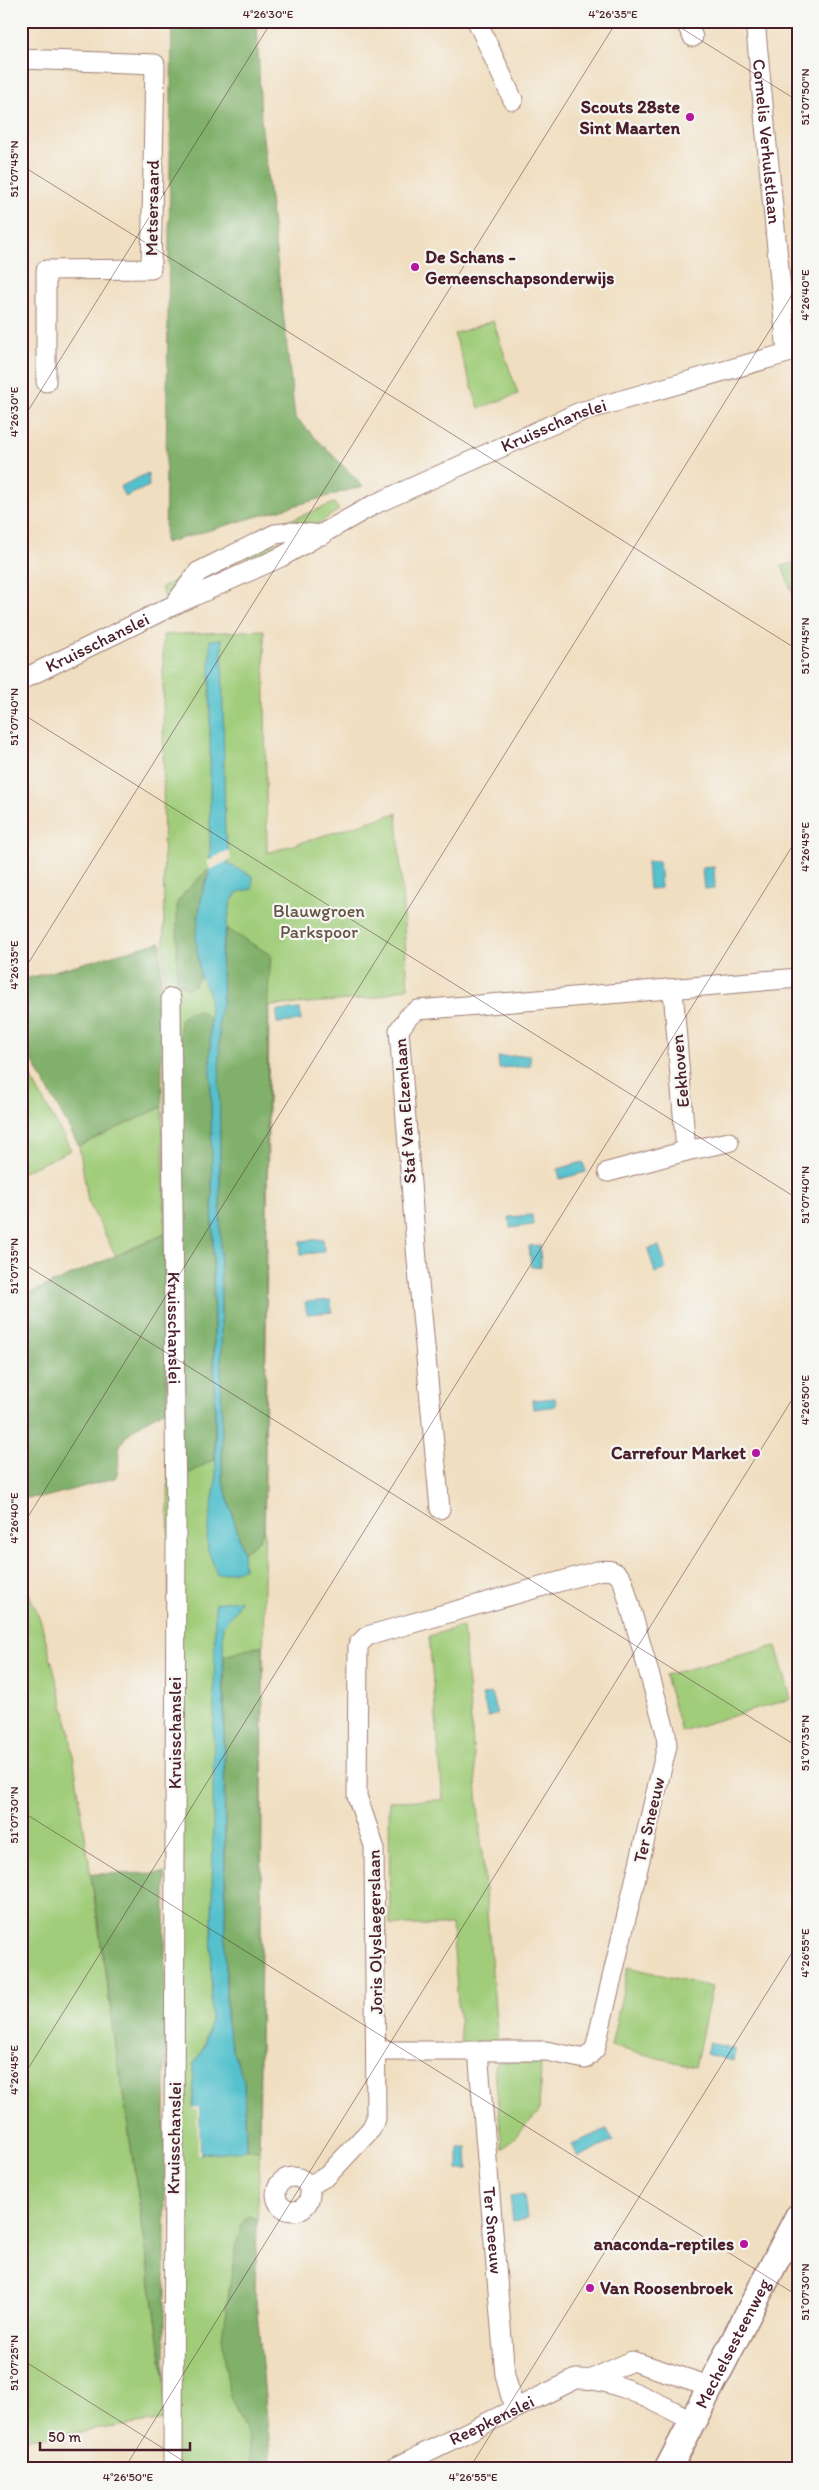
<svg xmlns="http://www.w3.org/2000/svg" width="819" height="2490" font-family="Itim,sans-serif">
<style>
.green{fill:#a1cd7a;stroke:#767652}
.forest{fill:#80b06a;stroke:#65684a}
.water{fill:#54c1cd;stroke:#4f707c}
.pier{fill:#f0dec0}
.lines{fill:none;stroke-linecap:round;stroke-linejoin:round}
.street-casing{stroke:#9d7e76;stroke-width:21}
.secondary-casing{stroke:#9d7e76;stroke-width:29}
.street{stroke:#fff;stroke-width:19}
.secondary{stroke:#fff;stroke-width:26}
.ticks{fill:none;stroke:#4a1f2b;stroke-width:1;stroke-opacity:0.45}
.poi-dot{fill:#b5179e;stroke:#f6f6f2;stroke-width:2}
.labels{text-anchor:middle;stroke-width:4.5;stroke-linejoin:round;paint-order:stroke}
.poi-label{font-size:18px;font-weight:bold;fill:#4a1f2b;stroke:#f6f6f2;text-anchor:end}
.street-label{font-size:18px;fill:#4a1f2b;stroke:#f6f6f2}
.park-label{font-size:18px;fill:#645343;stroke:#f6f6f2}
.neatline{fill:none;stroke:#4a1f2b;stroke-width:2}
.ticks-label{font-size:12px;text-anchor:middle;fill:#4a1f2b}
</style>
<rect width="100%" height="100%" fill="#f6f6f2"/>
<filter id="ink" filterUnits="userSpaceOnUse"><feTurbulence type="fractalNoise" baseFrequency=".02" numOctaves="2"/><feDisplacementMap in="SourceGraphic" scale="10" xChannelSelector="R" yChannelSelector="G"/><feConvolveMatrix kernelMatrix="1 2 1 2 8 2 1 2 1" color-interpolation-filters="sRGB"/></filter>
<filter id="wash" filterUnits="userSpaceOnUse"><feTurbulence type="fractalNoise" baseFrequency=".0096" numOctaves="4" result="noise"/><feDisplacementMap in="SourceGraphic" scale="20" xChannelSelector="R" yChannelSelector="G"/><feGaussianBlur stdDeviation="1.12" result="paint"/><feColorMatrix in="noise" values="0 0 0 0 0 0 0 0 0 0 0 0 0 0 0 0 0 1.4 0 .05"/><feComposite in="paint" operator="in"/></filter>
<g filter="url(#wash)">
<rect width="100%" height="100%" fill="#f0dec0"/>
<g class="green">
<polygon points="493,321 518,394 479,408 454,334"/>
<polygon points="334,503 339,510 316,525 260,532"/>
<polygon points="281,541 284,544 283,547 251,564 246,554"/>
<path d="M221,550L222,553C188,568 187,571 167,602L161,588L174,581L194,563Z"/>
<polygon points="798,562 798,607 782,566"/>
<path d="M264,630L267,853L397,813L408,987L375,998L269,1006L259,2167L255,2291L271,2469H173C175,1857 163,1246 163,635Z"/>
<polygon points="21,1060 71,1150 21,1173"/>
<polygon points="162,1107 165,1234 116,1256 88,1201 79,1146"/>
<polygon points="21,1575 41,1622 69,1727 165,2380 166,2420 21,2440"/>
<polygon points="463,1626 497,2031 498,2043 461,2042 452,1925 390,1925 389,1801 443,1800 429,1636"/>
<polygon points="776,1646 791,1699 681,1731 665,1675"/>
<polygon points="628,1967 712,1987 695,2067 611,2046"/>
<polygon points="500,2062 541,2062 539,2112 502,2150 495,2069 496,2063"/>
</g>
<g class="forest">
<polygon points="172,21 257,21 261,120 295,417 363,486 165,543"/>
<path d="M206,871H210C196,898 198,946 200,976L194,985L188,989L177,981V903L186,891Z"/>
<polygon points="227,929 271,955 268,994 264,1528 259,1540 243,1552 222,1478 219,1015 223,1002 221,954"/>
<polygon points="161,942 162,1107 79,1146 21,1040 21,980"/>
<polygon points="200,1011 210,1019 215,1459 190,1473 185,1472 178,1465 180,1020 187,1013"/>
<path d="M165,1234L166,1410C152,1417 120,1433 119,1451C118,1460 120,1470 115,1478L45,1497L21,1498V1297Z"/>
<polygon points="263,1645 259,2150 246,2150 244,2081 232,2050 226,2018 224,1656"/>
<polygon points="165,1873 165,2380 91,1874"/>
<polygon points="248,2216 257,2219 255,2291 271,2461 250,2463 248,2437 229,2393 222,2336 235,2252 241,2225"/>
</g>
<g class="water">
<polygon points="148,473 149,486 125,497 120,487"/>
<polygon points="222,639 225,834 229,852 228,864 253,876 252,889 238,892 231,902 221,954 223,1002 219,1015 222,1478 243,1552 244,1569 217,1575 208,1550 207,1537 216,1479 210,1019 209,992 200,976 196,937 202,894 210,871 210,640"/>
<polygon points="659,861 661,888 649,889 647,862"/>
<polygon points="714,867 715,888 704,889 702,868"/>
<polygon points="300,1009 301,1021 277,1023 277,1011"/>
<polygon points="530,1055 530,1066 499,1068 498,1057"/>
<polygon points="583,1162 586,1172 560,1179 558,1169"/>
<polygon points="532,1215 533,1225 510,1228 509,1217"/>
<polygon points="323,1239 324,1252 301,1254 300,1241"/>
<polygon points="540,1245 541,1267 531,1267 529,1246"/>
<polygon points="659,1246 666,1269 655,1273 648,1249"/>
<polygon points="331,1300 332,1312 307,1314 305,1302"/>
<polygon points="555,1398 556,1406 533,1409 532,1400"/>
<polygon points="240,1600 233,1614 223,1625 226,2018 232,2050 244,2081 246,2150 200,2154 199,2108 193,2108 194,2064 205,2045 211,2016 215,1603"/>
<polygon points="491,1693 497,1714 488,1717 482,1695"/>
<polygon points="709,2043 735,2049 733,2061 706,2054"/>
<polygon points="607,2129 613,2141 578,2157 572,2144"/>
<polygon points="458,2147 467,2147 468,2169 458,2169"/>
<polygon points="524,2194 527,2219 513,2221 510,2196"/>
</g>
<g class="pier">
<polygon points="229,850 231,859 210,870 207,861"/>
<polygon points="199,2107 200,2154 198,2154 197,2110 193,2110 193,2108"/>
</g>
</g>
<g filter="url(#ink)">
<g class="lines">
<g class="street-casing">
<g id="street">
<polyline points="477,21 513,100"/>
<polyline points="685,21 693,37"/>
<path id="s1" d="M755,21L787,352"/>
<polyline points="21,59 155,64 151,269 46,270 46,382"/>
<polyline points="174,605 198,572 275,534 292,532 323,535"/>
<path id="s2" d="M21,680L174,605L281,557L373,505L580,412L798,350"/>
<path id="s3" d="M171,998L176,1519L173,2469"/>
<polyline points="686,1151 729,1142"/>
<polyline points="608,1172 686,1151 673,990"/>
<polyline points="440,1509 417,1260 399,1030 409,1016 418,1010 798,978"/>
<path id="s4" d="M478,2051L505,2375L514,2408"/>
<circle cx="293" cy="2194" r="17"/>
<path d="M308,2186L327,2176L371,2129L376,2119L374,1846L357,1796L358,1645L367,1636L597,1571C610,1569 616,1570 623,1581L666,1733L667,1746L595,2049L585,2059L546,2051H376"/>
<polyline points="594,2378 632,2361 710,2386"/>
<path id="s5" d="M392,2469L576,2379C614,2377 658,2404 692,2420"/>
</g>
</g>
<g class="secondary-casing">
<g id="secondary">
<path id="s6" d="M668,2469L798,2217"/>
</g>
</g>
<use href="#street" class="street"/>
<use href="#secondary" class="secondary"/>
</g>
</g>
<path class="ticks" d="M670,21L798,101M21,165L798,650M21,422L272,21M21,713L798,1199M21,975L617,21M21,1262L798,1747M21,1528L798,285M21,1811L798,2296M21,2080L798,837M21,2359L196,2469M124,2469L798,1390M469,2469L798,1943"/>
<g class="poi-dot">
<circle cx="690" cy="117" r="5"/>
<circle cx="415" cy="267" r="5"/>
<circle cx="756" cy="1453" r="5"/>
<circle cx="744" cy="2244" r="5"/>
<circle cx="590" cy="2288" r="5"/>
</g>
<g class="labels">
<g class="poi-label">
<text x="680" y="113">Scouts 28ste<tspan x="680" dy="21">Sint Maarten</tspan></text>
<text x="425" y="263" text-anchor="start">De Schans -<tspan x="425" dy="21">Gemeenschapsonderwijs</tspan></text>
<text x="746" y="1459">Carrefour Market</text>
<text x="734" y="2250">anaconda-reptiles</text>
<text x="600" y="2294" text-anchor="start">Van Roosenbroek</text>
</g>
<g class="street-label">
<text dy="6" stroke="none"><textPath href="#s1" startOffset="121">Cornelis Verhulstlaan</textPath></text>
<text transform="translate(152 208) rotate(-89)" y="6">Metsersaard</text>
<text dy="6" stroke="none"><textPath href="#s2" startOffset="591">Kruisschanslei</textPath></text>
<text dy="6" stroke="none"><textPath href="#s2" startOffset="85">Kruisschanslei</textPath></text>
<text transform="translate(680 1071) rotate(-95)" y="6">Eekhoven</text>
<text transform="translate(405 1111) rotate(-94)" y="6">Staf Van Elzenlaan</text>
<text dy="6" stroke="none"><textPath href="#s3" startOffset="330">Kruisschanslei</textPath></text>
<text transform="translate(175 1733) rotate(-90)" y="6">Kruisschanslei</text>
<text transform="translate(649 1820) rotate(-77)" y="6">Ter Sneeuw</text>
<text transform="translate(375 1932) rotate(-91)" y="6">Joris Olyslaegerslaan</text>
<text transform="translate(174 2138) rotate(-89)" y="6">Kruisschanslei</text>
<text dy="6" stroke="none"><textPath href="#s4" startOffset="180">Ter Sneeuw</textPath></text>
<text dy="6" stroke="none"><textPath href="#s6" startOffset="141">Mechelsesteenweg</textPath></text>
<text dy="6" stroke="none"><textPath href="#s5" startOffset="111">Reepkenslei</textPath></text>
</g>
<g class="park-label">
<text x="319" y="917">Blauwgroen<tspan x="319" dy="21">Parkspoor</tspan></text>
</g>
</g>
<rect width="819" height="2490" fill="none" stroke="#f6f6f2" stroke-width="55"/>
<path d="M40 2442v8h150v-8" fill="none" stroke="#4a1f2b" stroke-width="2.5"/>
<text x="48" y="2442" font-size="15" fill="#4a1f2b" stroke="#f6f6f2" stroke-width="4" paint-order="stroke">50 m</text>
<rect x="28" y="28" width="764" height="2434" class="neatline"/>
<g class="ticks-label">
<text x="268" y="18">4°26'30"E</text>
<text x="613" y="18">4°26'35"E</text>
<text transform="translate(805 97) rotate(-90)" y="4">51°07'50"N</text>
<text transform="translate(14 169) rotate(-90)" y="4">51°07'45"N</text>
<text transform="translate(805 295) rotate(-90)" y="4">4°26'40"E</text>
<text transform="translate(14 412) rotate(-90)" y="4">4°26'30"E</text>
<text transform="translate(805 646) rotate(-90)" y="4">51°07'45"N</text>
<text transform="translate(14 717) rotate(-90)" y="4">51°07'40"N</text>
<text transform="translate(805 847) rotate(-90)" y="4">4°26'45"E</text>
<text transform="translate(14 965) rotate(-90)" y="4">4°26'35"E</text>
<text transform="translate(805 1195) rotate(-90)" y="4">51°07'40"N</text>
<text transform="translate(14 1266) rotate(-90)" y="4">51°07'35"N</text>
<text transform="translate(805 1400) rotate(-90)" y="4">4°26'50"E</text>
<text transform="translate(14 1518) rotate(-90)" y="4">4°26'40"E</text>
<text transform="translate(805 1743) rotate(-90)" y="4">51°07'35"N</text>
<text transform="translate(14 1815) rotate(-90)" y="4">51°07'30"N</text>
<text transform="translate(805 1953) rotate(-90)" y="4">4°26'55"E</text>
<text transform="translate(14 2070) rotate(-90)" y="4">4°26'45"E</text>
<text transform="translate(805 2292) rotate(-90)" y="4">51°07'30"N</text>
<text transform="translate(14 2363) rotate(-90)" y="4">51°07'25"N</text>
<text x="128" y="2481">4°26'50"E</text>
<text x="473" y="2481">4°26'55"E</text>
</g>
</svg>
